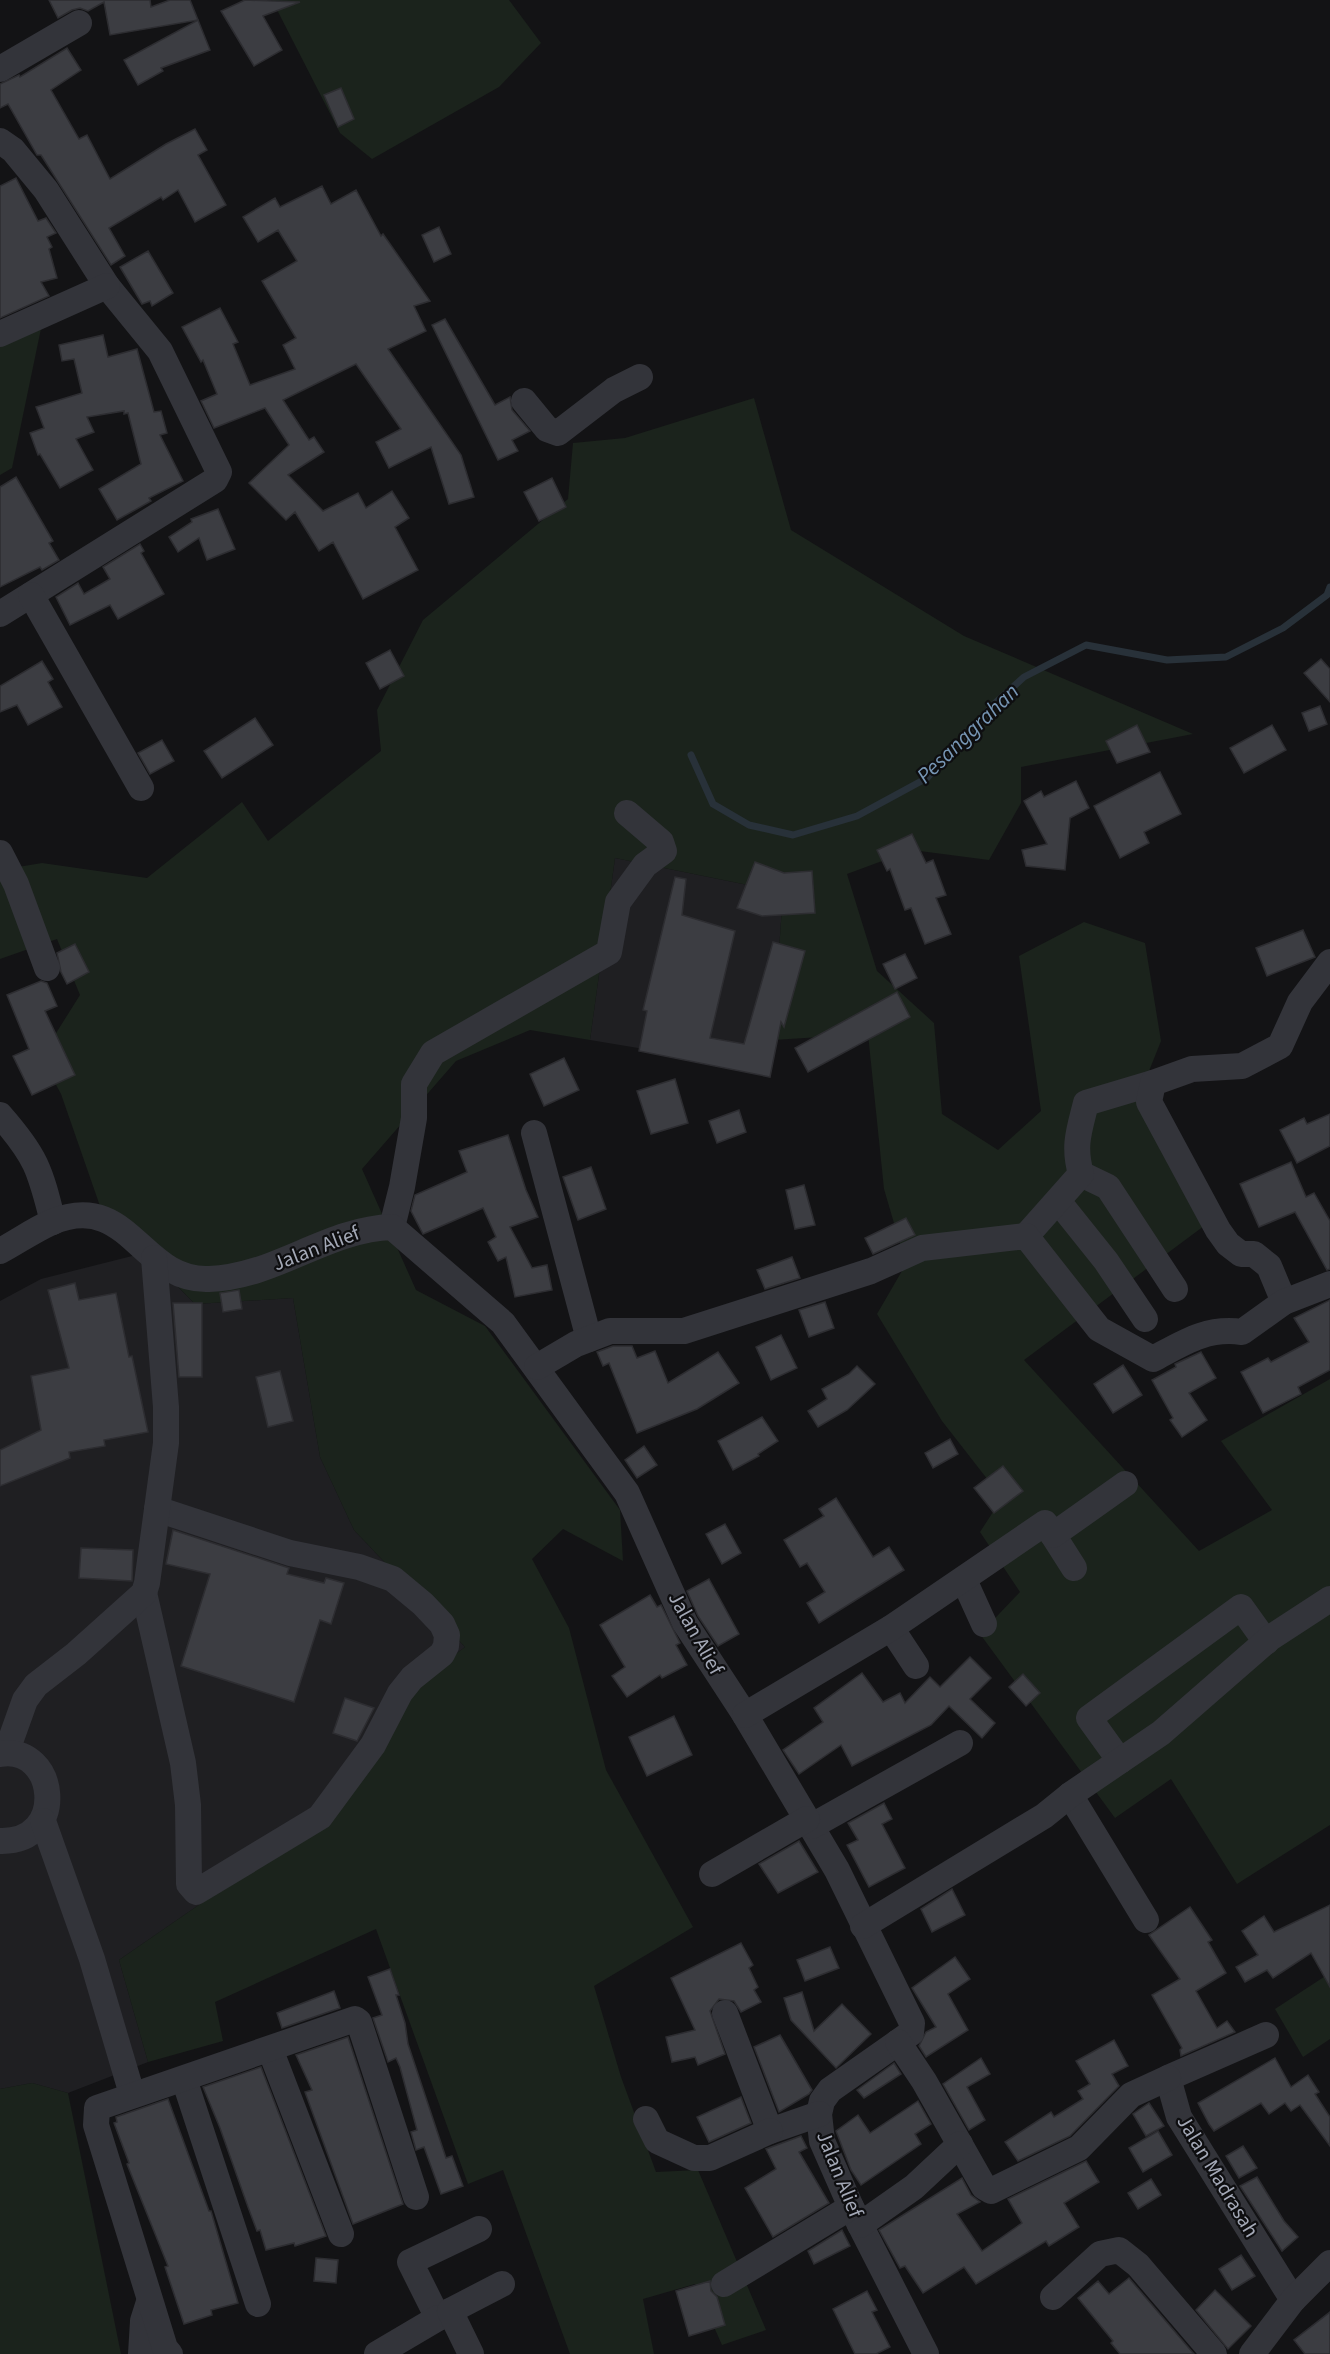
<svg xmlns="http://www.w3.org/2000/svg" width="1330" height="2354" font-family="'Source Sans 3',sans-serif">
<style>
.built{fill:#1f1f22}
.green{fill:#1b231c}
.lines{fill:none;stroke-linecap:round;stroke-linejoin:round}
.stream{stroke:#283139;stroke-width:7}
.building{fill:#3c3d42;stroke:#2d2d31;stroke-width:1.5}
.minor{stroke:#33343a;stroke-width:26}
.labels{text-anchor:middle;stroke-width:4.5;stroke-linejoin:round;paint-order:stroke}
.street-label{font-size:21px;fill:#a3a8b6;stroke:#0e0e10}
.water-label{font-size:22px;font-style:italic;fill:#7796b5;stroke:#0e0e10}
</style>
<rect width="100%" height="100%" fill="#131315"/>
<g class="built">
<polygon points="615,858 783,892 773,1040 746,1066 590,1040"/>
<polygon points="144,1253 195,1304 293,1298 320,1457 354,1530 465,1647 393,1702 325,1818 119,1960 148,2062 68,2093 32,2083 0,2089 0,1301 41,1279"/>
</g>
<g class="green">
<polygon points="272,0 509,0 541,43 499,87 372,159 340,133"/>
<polygon points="43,319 12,468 0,475 0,336"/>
<polygon points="754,398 791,530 964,636 1193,734 1021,767 1021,803 989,860 912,850 847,874 877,971 934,1023 942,1114 998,1150 1041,1111 1019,956 1084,922 1145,943 1161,1041 1137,1101 1208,1223 1024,1360 1199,1551 1272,1510 1221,1441 1330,1379 1330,1825 1237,1884 1171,1779 1115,1818 980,1634 1020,1592 980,1532 1002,1498 942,1421 877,1314 906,1264 884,1189 868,1034 773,1040 783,892 615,858 590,1040 530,1030 456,1061 362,1169 416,1290 485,1326 620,1510 623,1561 563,1529 532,1559 569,1628 606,1770 693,1927 594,1986 621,2077 656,2172 698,2170 766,2330 722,2345 695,2284 643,2299 654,2354 570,2354 503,2170 468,2184 376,1929 215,2002 223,2041 148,2062 119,1960 325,1818 393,1702 465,1647 354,1530 320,1457 293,1298 195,1304 101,1209 61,1094 41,1057 80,995 57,939 0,959 0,870 42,863 147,878 242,802 268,841 381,751 377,710 423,620 568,499 573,443 625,438"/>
<polygon points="1330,1973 1330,2039 1303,2057 1275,2009"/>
<polygon points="32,2083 68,2093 121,2354 0,2354 0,2089"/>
</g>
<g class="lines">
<polyline class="stream" points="691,755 713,804 749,825 793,835 857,816 927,778 994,704 1024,677 1086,645 1167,660 1226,657 1283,628 1327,595 1330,587"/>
</g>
<g class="building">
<polygon points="49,0 150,0 151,7 170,0 190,0 198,20 110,35 104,2 88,11 80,8 72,10 58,18"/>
<polygon points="245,0 300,2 263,16 282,50 254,66 221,11"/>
<polygon points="198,20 210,50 161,68 163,71 138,85 124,60"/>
<polygon points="67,48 81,70 51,90 79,139 87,135 110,179 166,144 195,129 207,150 198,155 226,205 195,222 178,190 163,200 161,197 109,228 125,256 111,265 41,155 37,155 8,104 0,108 0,84 19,75 20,77"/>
<polygon points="341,88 354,119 338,127 324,95"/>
<polygon points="16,178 38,221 46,218 56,233 47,237 52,247 49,249 57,278 41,282 49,296 0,318 0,186"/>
<polygon points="322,186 331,204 356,190 381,236 383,234 430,301 414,306 426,331 388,349 461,455 474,497 449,504 431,447 389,468 376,442 401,429 356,364 283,400 309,440 314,437 324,452 288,475 323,511 358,493 366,508 392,491 409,518 395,527 418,570 363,599 333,542 319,551 295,512 286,520 249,483 289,445 265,408 214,428 201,401 217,394 203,360 201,362 182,327 220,308 238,342 233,344 250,385 295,369 283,345 296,338 262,281 297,261 278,230 258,242 243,217 275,198 280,207"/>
<polygon points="439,227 451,254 434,262 422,235"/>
<polygon points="148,251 173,293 152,306 150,301 142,304 120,267"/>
<polygon points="445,319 495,405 510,397 512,410 530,431 512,440 518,451 498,460 432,325"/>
<polygon points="103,335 108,357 137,349 154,412 161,411 167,433 160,435 183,481 149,498 151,501 117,520 99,489 141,464 128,413 124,414 124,411 87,417 94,432 76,439 93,470 60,488 40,454 38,455 30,433 44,428 36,407 82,393 74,359 62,361 59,345"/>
<polygon points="16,477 53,541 49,543 59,560 42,570 40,567 0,587 0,487"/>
<polygon points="552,478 566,507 539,521 524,492"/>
<polygon points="218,509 235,549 207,560 199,538 178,552 169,537 192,522 191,519"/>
<polygon points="140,544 144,551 141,553 164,594 118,619 110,605 70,625 56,597 78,583 84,594 110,579 103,567"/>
<polygon points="390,650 404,676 380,689 366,663"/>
<polygon points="1321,659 1330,669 1330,702 1304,673"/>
<polygon points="42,661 53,679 48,682 62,707 28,725 17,705 0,712 0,686"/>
<polygon points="1320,706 1327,724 1309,731 1302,713"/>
<polygon points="255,718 273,745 222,778 204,751"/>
<polygon points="1137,725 1150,752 1117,763 1106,741"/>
<polygon points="1272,725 1286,750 1244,773 1230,748"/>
<polygon points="162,740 174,761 150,774 138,753"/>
<polygon points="1160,772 1181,814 1144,832 1149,843 1120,858 1094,806"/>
<polygon points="1076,781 1089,808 1070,818 1065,870 1026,866 1022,850 1047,844 1024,801 1041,791 1044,797"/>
<polygon points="912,834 926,863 933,860 946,895 936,898 951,934 925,944 911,908 905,910 890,869 887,871 877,850"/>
<polygon points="755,862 784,873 812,871 815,913 762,916 737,908"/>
<polygon points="675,877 686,879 682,915 735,931 710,1038 744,1044 773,942 805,951 784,1027 781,1022 770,1077 639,1051 647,1011 643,1010"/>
<polygon points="1303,930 1315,957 1267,976 1256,948"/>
<polygon points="75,944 89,972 67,984 61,972 57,953"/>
<polygon points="905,954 917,978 895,989 883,964"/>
<polygon points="41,981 47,983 57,1006 45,1011 75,1075 32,1095 13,1056 29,1049 7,995"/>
<polygon points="897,992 910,1017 808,1072 795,1048"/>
<polygon points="564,1058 579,1090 544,1106 530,1074"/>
<polygon points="675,1079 688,1123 651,1134 637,1091"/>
<polygon points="739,1110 746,1132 717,1143 709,1121"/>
<polygon points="1330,1114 1330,1146 1297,1163 1280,1130 1304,1118 1307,1124"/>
<polygon points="508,1135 526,1190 538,1217 510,1227 532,1268 547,1265 552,1290 515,1297 506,1257 498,1261 488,1242 496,1237 483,1208 423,1234 411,1211 415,1195 467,1172 459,1151"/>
<polygon points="1291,1162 1306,1197 1314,1193 1330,1221 1330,1269 1327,1270 1295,1212 1259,1227 1240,1184"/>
<polygon points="591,1167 606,1209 578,1220 563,1177"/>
<polygon points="804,1185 815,1225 795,1229 786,1190"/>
<polygon points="906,1218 915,1235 873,1254 865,1238"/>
<polygon points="792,1257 800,1278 765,1289 757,1270"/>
<polygon points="75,1283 79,1300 116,1293 129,1357 132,1356 148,1432 104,1440 105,1446 69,1452 70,1458 0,1486 0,1450 41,1430 31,1376 69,1368 48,1290"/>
<polygon points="239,1290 242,1309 223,1312 220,1293"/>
<polygon points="1330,1300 1330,1370 1298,1387 1301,1394 1263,1413 1241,1372 1268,1358 1271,1362 1309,1342 1294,1318"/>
<polygon points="825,1302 834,1328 809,1337 799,1310"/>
<polygon points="173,1303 202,1303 202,1377 179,1377"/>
<polygon points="781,1335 797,1368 771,1380 756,1347"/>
<polygon points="613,1346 632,1346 637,1358 655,1351 668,1383 718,1352 739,1383 697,1409 637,1433 609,1363 603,1366 597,1352"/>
<polygon points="1201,1352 1216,1378 1189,1393 1207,1420 1182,1437 1170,1420 1173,1418 1152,1380 1176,1367 1175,1364"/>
<polygon points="1123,1365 1142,1395 1113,1413 1094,1384"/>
<polygon points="857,1366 875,1384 847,1410 818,1427 808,1411 827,1399 822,1389 849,1374"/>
<polygon points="280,1371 293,1421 268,1427 256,1377"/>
<polygon points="762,1417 778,1441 758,1454 759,1456 733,1470 718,1441"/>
<polygon points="950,1439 958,1454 933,1468 925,1453"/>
<polygon points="644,1446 657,1465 637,1478 625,1460"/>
<polygon points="1003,1466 1023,1491 994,1513 974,1488"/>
<polygon points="836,1498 873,1557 889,1547 904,1570 819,1623 807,1603 825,1592 807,1563 800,1567 784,1540 824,1516 819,1509"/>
<polygon points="725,1524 741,1553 722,1564 706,1534"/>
<polygon points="173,1530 289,1568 287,1574 324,1583 326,1578 344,1583 331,1624 320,1620 294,1702 181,1666 210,1574 166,1564"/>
<polygon points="81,1548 133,1550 132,1581 79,1578"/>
<polygon points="709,1579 739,1634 718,1646 698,1616 687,1591"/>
<polygon points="650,1595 657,1607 661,1605 680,1643 676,1645 687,1665 662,1678 660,1675 627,1697 612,1676 625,1667 600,1625"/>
<polygon points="970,1657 991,1678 970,1699 995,1723 982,1738 949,1706 931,1725 852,1766 841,1745 799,1774 783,1750 823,1722 814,1708 862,1673 883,1702 900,1693 905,1703 930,1677 940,1687"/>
<polygon points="1023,1674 1040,1693 1026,1706 1009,1687"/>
<polygon points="345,1698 374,1708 357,1741 333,1733"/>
<polygon points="674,1716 692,1755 647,1776 629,1737"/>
<polygon points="884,1803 892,1819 882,1824 905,1868 869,1887 847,1845 858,1840 848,1823"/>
<polygon points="799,1841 818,1872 778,1893 759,1864"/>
<polygon points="952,1889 965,1915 932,1932 921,1909"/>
<polygon points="1330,1905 1330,1987 1311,1953 1273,1978 1267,1970 1245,1982 1236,1967 1258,1955 1242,1931 1264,1916 1274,1932"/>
<polygon points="1190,1907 1212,1940 1208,1942 1226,1973 1196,1991 1217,2028 1227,2021 1235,2032 1181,2056 1180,2050 1182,2048 1152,1995 1180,1979 1149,1935"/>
<polygon points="741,1943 753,1965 749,1968 758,1987 754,1990 761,2002 741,2012 734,2001 719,1999 710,2011 725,2054 698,2065 695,2057 672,2062 666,2037 695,2030 671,1978"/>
<polygon points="830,1947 839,1968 805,1981 797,1960"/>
<polygon points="955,1957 970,1979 948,1994 968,2030 926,2057 919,2046 926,2032 936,2027 912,1988"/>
<polygon points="390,1969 399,1995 396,1995 405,2023 408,2044 446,2158 452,2156 463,2186 441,2194 424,2147 416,2150 411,2132 417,2130 400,2067 396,2058 388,2062 373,2018 382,2015 368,1977"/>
<polygon points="334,1991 340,2008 282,2028 277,2013"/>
<polygon points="802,1992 814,2031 842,2004 871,2034 836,2068 791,2020 784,1998"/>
<polygon points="780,2035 812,2090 809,2094 779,2112 754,2047"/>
<polygon points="348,2037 403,2204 353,2224 305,2092 312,2090 296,2055"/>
<polygon points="1114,2040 1128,2066 1112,2074 1119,2086 1070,2136 1018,2161 1005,2142 1051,2112 1054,2117 1083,2099 1078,2091 1090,2084 1076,2061"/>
<polygon points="981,2058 990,2074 967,2087 985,2120 969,2130 943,2084"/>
<polygon points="1275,2058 1291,2087 1308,2075 1319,2092 1315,2094 1330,2117 1330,2146 1300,2105 1291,2111 1285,2103 1269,2114 1261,2103 1214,2131 1209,2124 1198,2103"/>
<polygon points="894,2063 901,2074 864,2098 857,2090"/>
<polygon points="261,2067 326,2236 295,2246 294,2243 266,2250 260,2230 257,2231 248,2207 220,2128 203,2087"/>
<polygon points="741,2097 751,2123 709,2142 697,2117"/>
<polygon points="168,2099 209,2211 211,2211 238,2303 211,2310 212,2315 184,2324 165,2267 168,2266 127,2164 129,2163 114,2123 117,2122 116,2117"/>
<polygon points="918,2101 931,2124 915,2134 921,2144 861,2185 851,2170 836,2131 858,2115 870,2133"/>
<polygon points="1149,2103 1164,2126 1146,2136 1133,2114"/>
<polygon points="1158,2131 1172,2155 1143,2172 1129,2148"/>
<polygon points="801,2136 807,2148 799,2152 829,2203 773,2237 745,2188 776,2169 766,2149"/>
<polygon points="1243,2146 1257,2168 1239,2178 1226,2156"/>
<polygon points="1086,2161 1099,2182 1064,2203 1079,2227 1049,2246 1046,2241 976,2284 964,2267 923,2293 905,2266 900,2268 879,2230 962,2178 971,2195 980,2202 957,2214 982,2251 1022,2223 1008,2199"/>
<polygon points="1257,2177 1284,2221 1298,2237 1282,2251 1240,2186"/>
<polygon points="1151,2179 1161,2195 1138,2209 1128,2193"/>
<polygon points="842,2230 850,2246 814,2264 808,2251"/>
<polygon points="1241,2255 1255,2276 1232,2290 1219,2269"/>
<polygon points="316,2258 338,2260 336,2283 314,2281"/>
<polygon points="1129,2278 1194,2354 1120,2354 1111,2343 1113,2341 1078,2298 1098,2281 1109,2294"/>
<polygon points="710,2281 711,2291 717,2297 725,2325 689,2336 676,2291"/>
<polygon points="1215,2290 1251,2326 1228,2349 1196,2310"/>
<polygon points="867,2291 877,2310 872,2312 890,2347 876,2354 855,2354 833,2309"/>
<polygon points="1330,2312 1330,2354 1305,2354 1294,2340"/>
</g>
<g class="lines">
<g class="minor">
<polyline points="0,69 79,23"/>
<polyline points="0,141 13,150 46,190 107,286 160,351 219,472 215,480 0,614"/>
<polyline points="0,334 107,286"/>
<polyline points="524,401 547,429 558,433 614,390 640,377"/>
<polyline points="31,595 141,788"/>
<polyline points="0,853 16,884 47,968"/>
<path d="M0,1115C36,1156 40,1169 53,1222"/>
<polyline points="534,1133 589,1339"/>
<polyline points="1081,1174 1108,1187 1175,1289"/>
<polyline points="1058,1201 1106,1261 1145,1319"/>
<polyline points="392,1227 402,1187 414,1118 414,1084 433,1053 609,952 618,902 645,865 664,851 661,842 627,813"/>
<path d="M1026,1236L1081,1174C1073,1146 1079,1131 1086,1103L1153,1083"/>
<path d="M0,1251C17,1242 34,1230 52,1222C130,1190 140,1282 209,1279C275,1277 327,1229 392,1227L503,1323L627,1493L685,1623L745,1715L837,1870L912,2023L911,2033L830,2090L822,2101L819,2114L822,2141L851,2207L926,2354"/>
<polyline points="1284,1302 1269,1266 1254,1254 1241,1254 1228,1244 1218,1230 1149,1102 1153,1083 1192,1069 1242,1066 1280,1046 1300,1002 1330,962"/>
<path d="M537,1367L576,1344L610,1331H684L871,1271L922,1248L1026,1236L1099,1329L1153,1359C1183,1343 1206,1327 1242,1332L1284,1302L1330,1284"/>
<polyline points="1053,1535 1074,1568"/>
<polyline points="964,1580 984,1624"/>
<polyline points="144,1593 183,1763 188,1805 189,1884 196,1892 320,1817 373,1745 400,1693 412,1678 442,1654 446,1646 447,1635 442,1624 423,1604 393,1579 359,1567 290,1553 157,1509"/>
<polyline points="891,1628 916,1666"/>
<polyline points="745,1715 891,1628 1045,1523 1053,1535 1125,1484"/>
<polyline points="6,1753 25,1700 36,1685 76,1654 144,1593 147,1583 166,1443 166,1407 154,1258"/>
<path d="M0,1754C57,1744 69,1843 0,1841"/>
<polyline points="1120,1761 1089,1718 1241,1607 1266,1642"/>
<polyline points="1070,1795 1146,1920"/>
<polyline points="43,1821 92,1959 132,2094"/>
<polyline points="812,1826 960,1743"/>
<polyline points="712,1874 807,1819"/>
<polyline points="863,1926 1044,1816 1070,1795 1161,1733 1270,1638 1330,1599"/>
<polyline points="725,2013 770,2131 819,2114"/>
<polyline points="1266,2035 1168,2078 1179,2117 1293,2300"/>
<polyline points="898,2042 924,2081 984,2187 991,2191 1079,2148 1131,2095 1168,2078"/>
<polyline points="270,2049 341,2234"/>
<polyline points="184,2079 258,2304"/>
<polyline points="646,2119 657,2141 694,2158 710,2158 770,2131"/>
<polyline points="860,2225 914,2187 960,2144"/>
<polyline points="724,2284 851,2207"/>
<polyline points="1053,2297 1100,2254 1119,2250 1138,2265 1214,2354"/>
<polyline points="450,2311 438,2318 410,2262 479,2229"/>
<polyline points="141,2354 143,2321 149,2302"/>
<polyline points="170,2354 165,2348 96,2125 97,2108 355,2019 359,2022 416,2197"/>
<polyline points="377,2354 438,2318"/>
<polyline points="471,2354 450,2311 502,2284"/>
<polyline points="1252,2354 1293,2300 1330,2263"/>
</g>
</g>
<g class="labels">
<g class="street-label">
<text transform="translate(316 1248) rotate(-21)" y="7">Jalan Alief</text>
<text transform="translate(696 1633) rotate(61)" y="7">Jalan Alief</text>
<text transform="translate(840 2174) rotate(68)" y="7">Jalan Alief</text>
<text transform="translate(1218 2176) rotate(59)" y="7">Jalan Madrasah</text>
</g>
<g class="water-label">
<text transform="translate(967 733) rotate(-44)" y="8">Pesanggrahan</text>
</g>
</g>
</svg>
